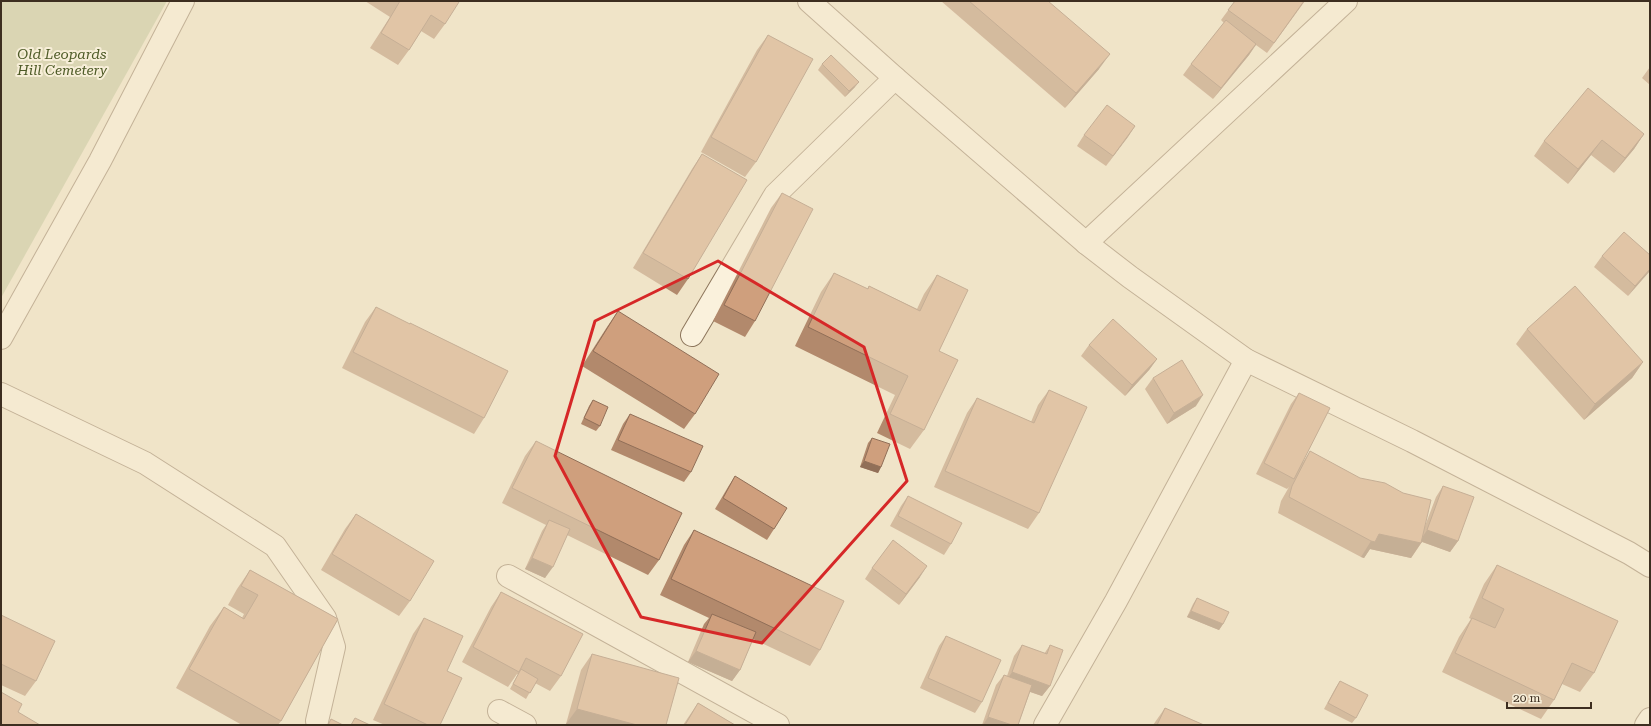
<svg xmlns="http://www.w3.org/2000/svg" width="1651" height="726" font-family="'Roboto Serif',serif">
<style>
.cemetery{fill:#bfc49a}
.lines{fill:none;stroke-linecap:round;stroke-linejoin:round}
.minor-casing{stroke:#8d765c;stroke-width:24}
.minor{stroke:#faf1dc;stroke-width:22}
.wall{fill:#b2896c}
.shaded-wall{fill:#916f58}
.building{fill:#cf9f7d;stroke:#916f58}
.marked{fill:none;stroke:#d62828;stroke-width:3;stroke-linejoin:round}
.labels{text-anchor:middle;stroke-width:4;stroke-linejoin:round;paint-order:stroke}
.park-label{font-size:14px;font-style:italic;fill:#4d5a26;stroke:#f7eed8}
</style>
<rect width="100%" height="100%" fill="#f0e4c8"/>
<polygon class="cemetery" points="1,1 167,1 1,298"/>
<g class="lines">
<g class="minor-casing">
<g id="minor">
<polyline points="809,1 895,78 1086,243 1130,277 1246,360 1412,441 1629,553 1650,566"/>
<polyline points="1086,243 1346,1"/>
<polyline points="692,335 775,195 895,78"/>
<polyline points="1,338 100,161 183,1"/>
<polyline points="1,394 145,463 275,546 325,618 334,647 317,721"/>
<polyline points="508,576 778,725"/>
<polyline points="499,711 525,725"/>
<polyline points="1045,725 1116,601 1246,360"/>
<polyline points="1646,725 1650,719"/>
</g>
</g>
<use href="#minor" class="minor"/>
</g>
<g class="wall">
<polygon points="365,1 457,1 445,24 434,39 421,31 409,50 398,65 370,48 390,17"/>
<polygon points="941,1 1048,1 1099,69 1065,108"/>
<polygon points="1235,1 1305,1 1267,53 1256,45 1249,55 1213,99 1183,75 1191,64 1224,23 1221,20"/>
<polygon points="768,35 756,162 745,177 701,152 757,50"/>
<polygon points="822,64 855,87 845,97 818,70"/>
<polygon points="1650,67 1650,85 1642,78"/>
<polygon points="1135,126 1106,166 1077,146 1084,135"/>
<polygon points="1644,134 1634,149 1614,173 1591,155 1568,184 1534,156 1544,141"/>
<polygon points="702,154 688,279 677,295 633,268 692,169"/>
<polygon points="782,193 755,321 745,337 713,321 771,208"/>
<polygon points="1602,256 1650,269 1628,296 1594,267"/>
<polygon points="834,273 867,289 869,286 917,309 924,294 937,275 939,351 924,430 910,449 877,433 895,395 795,346 821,292"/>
<polygon points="376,307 484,418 474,434 342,368 365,322"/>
<polygon points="618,311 695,414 684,429 582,366 607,327"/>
<polygon points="1527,329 1643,362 1632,378 1584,420 1516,344"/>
<polygon points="1089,345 1157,359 1149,370 1125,396 1081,356"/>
<polygon points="1153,378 1196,406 1167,424 1145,389"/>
<polygon points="1049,390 1039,513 1028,529 934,487 967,413 977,398 1031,422 1038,405"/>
<polygon points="1299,393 1303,462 1310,451 1425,526 1436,497 1443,486 1458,541 1450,552 1422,542 1411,558 1370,549 1364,558 1361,557 1278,513 1281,501 1289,487 1287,489 1256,474 1291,404"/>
<polygon points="593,400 600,426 596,431 581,424 589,406"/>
<polygon points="630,414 691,472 684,482 611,450 623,424"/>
<polygon points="872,438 881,467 878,473 860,467 868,443"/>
<polygon points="536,441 659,560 648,575 567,535 545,578 525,569 542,531 546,525 502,503 525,456"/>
<polygon points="735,476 774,529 767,540 715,509 728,487"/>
<polygon points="908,496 951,544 944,555 890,526 901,506"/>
<polygon points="356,514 410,601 399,616 321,570 345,529"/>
<polygon points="694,530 820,650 810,666 753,639 740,670 732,681 688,662 704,624 709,618 660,595 684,545"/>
<polygon points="1497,565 1594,673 1580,692 1562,684 1554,700 1541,719 1442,672 1459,637 1471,619 1469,618 1484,584"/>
<polygon points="872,568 920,577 899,605 865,579"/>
<polygon points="250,570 338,619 281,721 278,725 242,725 176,688 210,626 224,607 242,618 244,614 228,605 237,589"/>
<polygon points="501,592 561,676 550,691 535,683 526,699 510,689 518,674 517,674 508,687 462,662 491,607"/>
<polygon points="1197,598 1223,624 1219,630 1187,617 1193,604"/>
<polygon points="1,615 36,681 25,696 1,685"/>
<polygon points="424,618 447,671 440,725 385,725 373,720 413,634"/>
<polygon points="946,636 982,702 975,713 920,688 939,646"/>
<polygon points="1022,645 1044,654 1050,645 1050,686 1042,696 1030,692 1018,725 982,725 996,685 1004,675 1007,676 1014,656"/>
<polygon points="592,654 666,725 570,725 566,724 581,670"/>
<polygon points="1340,681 1356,718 1352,723 1324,709 1336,687"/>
<polygon points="698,703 735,725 683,725"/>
<polygon points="1165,708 1204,725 1153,725"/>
</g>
<g class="shaded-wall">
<polygon points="1256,44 1249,55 1213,99 1221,88"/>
<polygon points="1110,54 1099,69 1065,108 1076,93"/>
<polygon points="859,82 855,87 845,97 849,91"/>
<polygon points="1135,126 1128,137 1106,166 1113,156"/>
<polygon points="1644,134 1634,149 1614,173 1625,158"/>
<polygon points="1602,140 1591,155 1568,184 1578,169"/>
<polygon points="1650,269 1650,271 1628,296 1635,286"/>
<polygon points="1157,359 1149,370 1125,396 1132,385"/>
<polygon points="1643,362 1632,378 1584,420 1595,404"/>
<polygon points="1203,395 1196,406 1167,424 1174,413"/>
<polygon points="864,461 881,467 878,473 860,467"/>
<polygon points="1427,530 1458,541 1450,552 1420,541"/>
<polygon points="1379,534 1421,543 1411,558 1370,549 1364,558 1361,557 1371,541"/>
<polygon points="532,558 553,567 545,578 525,569"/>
<polygon points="927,566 920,577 899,605 906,594"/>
<polygon points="1191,611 1223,624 1219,630 1187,617"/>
<polygon points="696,651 740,670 732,681 688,662"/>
<polygon points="1012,672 1050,686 1042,696 1005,683"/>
<polygon points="577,709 637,725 570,725 566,724"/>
<polygon points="988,717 1012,725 983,725"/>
</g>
<g class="building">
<polygon points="400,1 457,1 459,2 445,24 431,15 409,50 381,33"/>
<polygon points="969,1 1048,1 1110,54 1076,93"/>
<polygon points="1235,1 1304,1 1274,43 1228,10"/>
<polygon points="1226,20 1256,44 1221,88 1191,64"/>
<polygon points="768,35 813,59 756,162 711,137"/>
<polygon points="831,55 859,82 849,91 822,64"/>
<polygon points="1588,88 1644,134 1625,158 1602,140 1578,169 1544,141"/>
<polygon points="1107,105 1135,126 1113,156 1084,135"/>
<polygon points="702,154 747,180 688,279 643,253"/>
<polygon points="782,193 813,209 755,321 724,305"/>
<polygon points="1624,232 1650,255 1650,269 1635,286 1602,256"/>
<polygon points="834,273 868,289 869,286 920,311 937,275 968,290 939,351 958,360 924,430 890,414 908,376 808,327"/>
<polygon points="1575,286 1643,362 1595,404 1527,329"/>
<polygon points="376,307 410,324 410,323 508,371 484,418 353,352"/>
<polygon points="618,311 719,374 695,414 593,351"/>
<polygon points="1113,319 1157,359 1132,385 1089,345"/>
<polygon points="1182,360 1203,395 1174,413 1153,378"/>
<polygon points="1049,390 1087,407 1039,513 945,471 977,398 1034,423"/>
<polygon points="1299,393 1330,408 1294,479 1264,463"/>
<polygon points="593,400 608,407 600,426 584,418"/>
<polygon points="630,414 703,446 691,472 618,440"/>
<polygon points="872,438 890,444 881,467 864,461"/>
<polygon points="536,441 682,513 659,560 512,488"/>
<polygon points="1310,451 1360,478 1385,483 1403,493 1431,500 1421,543 1379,534 1375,542 1371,541 1289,497 1292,486"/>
<polygon points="735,476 787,508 774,529 723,498"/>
<polygon points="1443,486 1474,497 1458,541 1427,530"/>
<polygon points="908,496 962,523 951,544 898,516"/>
<polygon points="356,514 434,561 410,601 332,554"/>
<polygon points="549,520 570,529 553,567 532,558"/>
<polygon points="694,530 844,601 820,650 671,579"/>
<polygon points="893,540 927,566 906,594 872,568"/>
<polygon points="1497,565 1618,621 1594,673 1572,663 1554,700 1455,653 1472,618 1495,628 1504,609 1482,598"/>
<polygon points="250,570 338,619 281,721 189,669 224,607 244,619 258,595 241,586"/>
<polygon points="501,592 583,634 561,676 526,658 519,672 473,647"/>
<polygon points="1197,598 1229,612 1223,624 1191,611"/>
<polygon points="712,614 756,632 740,670 696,651"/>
<polygon points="1,615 55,641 36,681 1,664"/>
<polygon points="424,618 463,636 447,671 462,678 440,725 428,725 384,704"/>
<polygon points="946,636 1001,660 982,702 928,678"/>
<polygon points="1022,645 1047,654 1050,645 1063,650 1050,686 1012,672"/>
<polygon points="592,654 679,678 666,725 637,725 577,709"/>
<polygon points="521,669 538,679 530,693 513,684"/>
<polygon points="1004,675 1032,685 1018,725 1012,725 988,717"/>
<polygon points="1340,681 1368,695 1356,718 1328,703"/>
<polygon points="1,692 22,704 18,712 40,725 1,725"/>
<polygon points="698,703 735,725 685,725"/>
<polygon points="1165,708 1204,725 1157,725"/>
<polygon points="355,718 370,725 351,725"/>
<polygon points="331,719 343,725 328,725"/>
</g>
<path d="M0 0H1651V726H0ZM718,261L864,347L907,481L762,643L641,617L555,456L595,321Z" fill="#f0e4c8" fill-opacity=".55" fill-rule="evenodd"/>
<path class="marked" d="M718,261L864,347L907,481L762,643L641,617L555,456L595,321Z"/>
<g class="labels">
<g class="park-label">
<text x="62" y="59">Old Leopards<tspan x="62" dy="16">Hill Cemetery</tspan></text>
</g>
</g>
<rect width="1651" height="726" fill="none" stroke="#3d2e20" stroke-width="4"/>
<path d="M1507 702v6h84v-6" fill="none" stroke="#3d2e20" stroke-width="2"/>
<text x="1513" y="702" font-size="12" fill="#3d2e20" stroke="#f7eed8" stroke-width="3" paint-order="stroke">20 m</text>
</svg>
